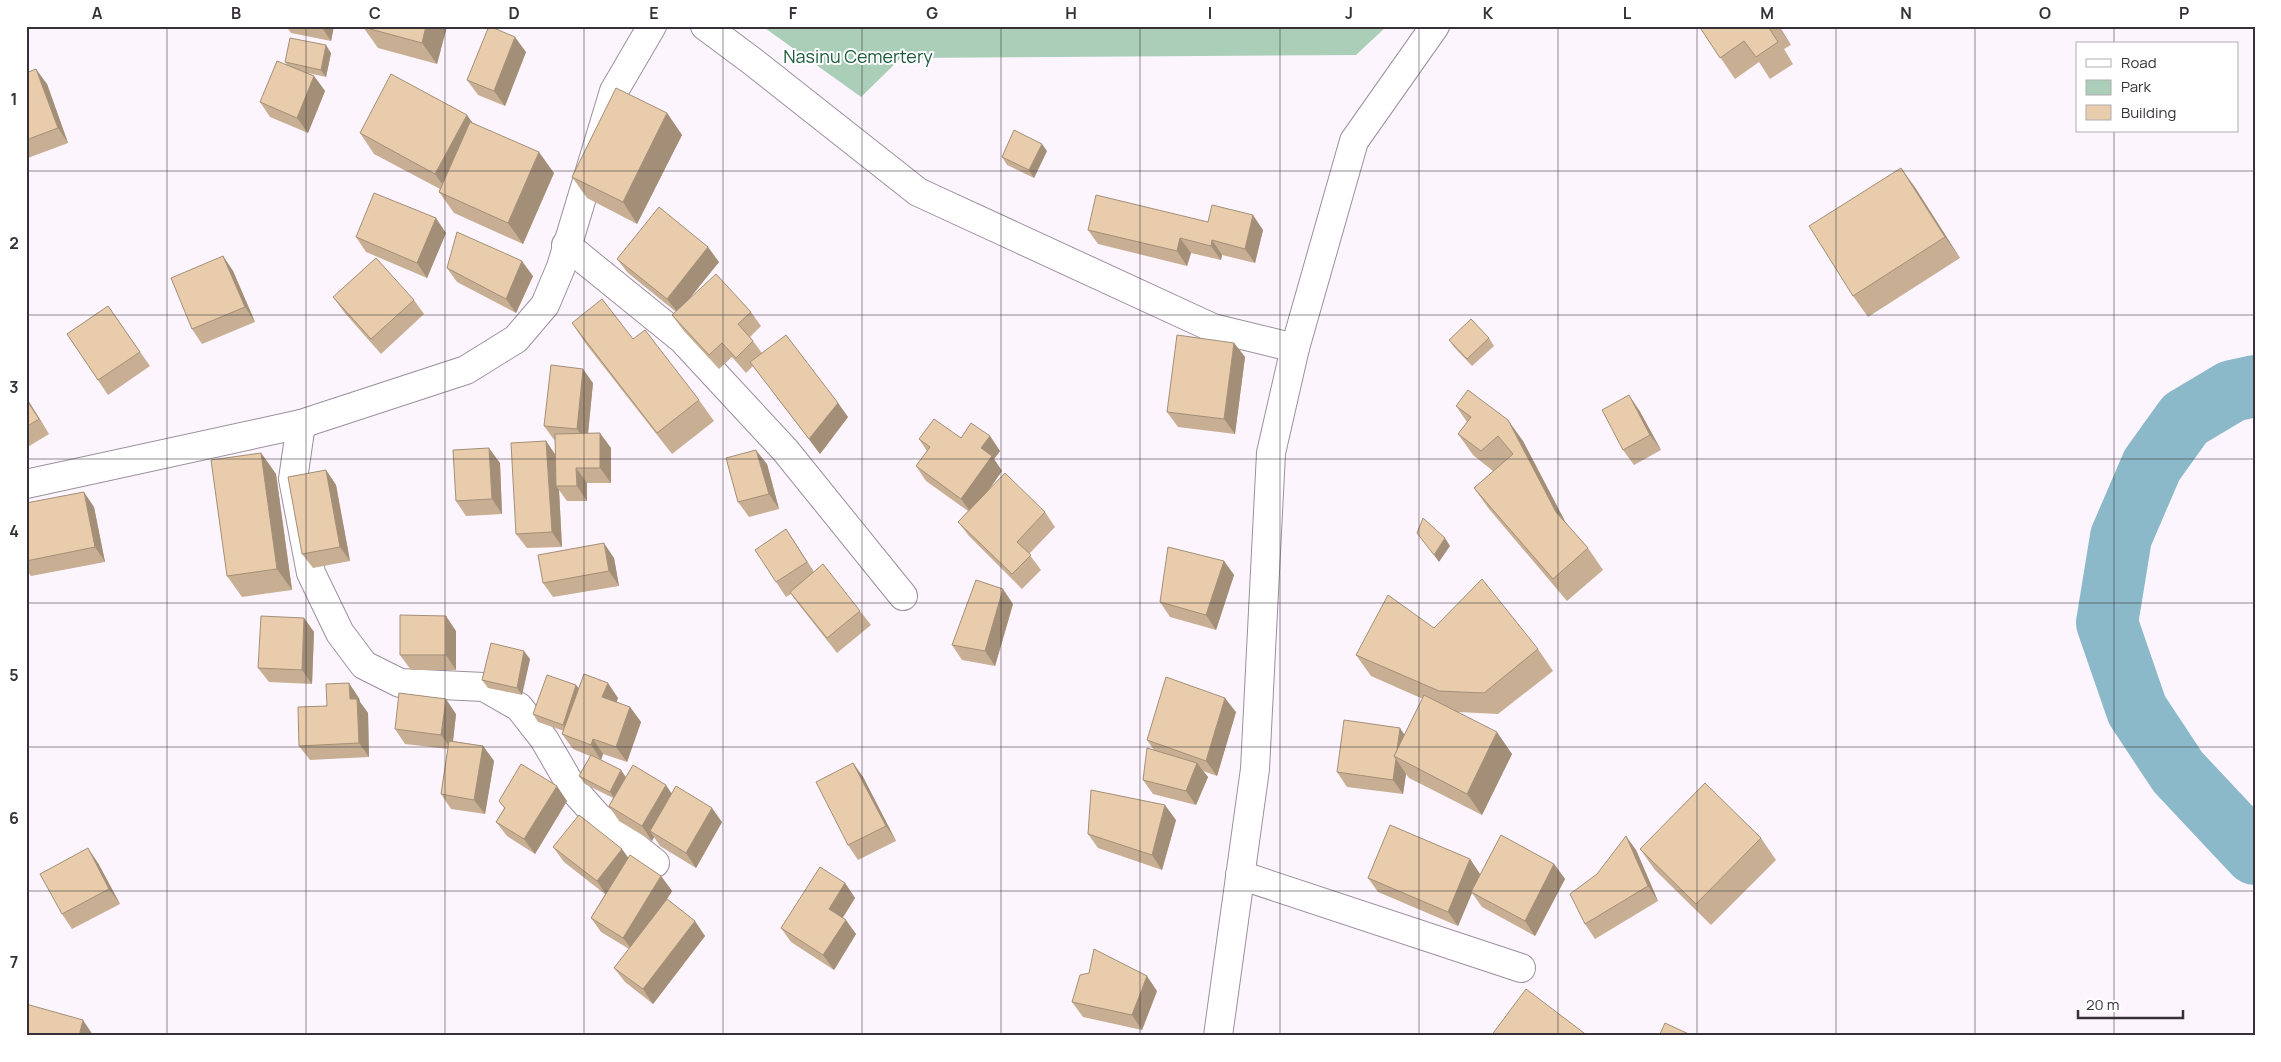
<svg xmlns="http://www.w3.org/2000/svg" width="2281" height="1062" font-family="Manrope,sans-serif">
<style>
.green{fill:#aaceb7}
.lines{fill:none;stroke-linecap:round;stroke-linejoin:round}
.river{stroke:#8bb9c9;stroke-width:62}
.minor-casing{stroke:#9b8f9d;stroke-width:30}
.minor{stroke:#fff;stroke-width:28}
.wall{fill:#c8af94}
.shaded-wall{fill:#a38f78}
.building{fill:#e9ccac;stroke:#a38f78}
.grid{fill:none;stroke:#363137;stroke-width:1;stroke-opacity:0.55}
.labels{text-anchor:middle;stroke-width:4;stroke-linejoin:round;paint-order:stroke}
.park-label{font-size:18px;fill:#1c5b3b;stroke:#fff}
.neatline{fill:none;stroke:#363137;stroke-width:2}
.grid-label{font-size:16px;text-anchor:middle;font-weight:bold;fill:#363137}
</style>
<rect width="100%" height="100%" fill="#fcf5fe"/>
<polygon class="green" points="762,26 1387,26 1356,55 901,58 861,97"/>
<g class="lines">
<polyline class="river" points="2255,386 2232,391 2185,419 2152,465 2121,537 2107,623 2137,710 2178,772 2255,854"/>
<g class="minor-casing">
<g id="minor">
<polyline points="705,26 752,61 918,192 1213,328 1295,348"/>
<polyline points="566,245 682,339 785,450 903,596"/>
<polyline points="301,424 293,479 311,573 340,633 364,665 400,683 484,687 519,707 544,739 573,789 598,817 655,863"/>
<polyline points="26,484 301,424 466,370 516,339 545,305 561,267 614,91 652,26"/>
<polyline points="1240,875 1521,968"/>
<polyline points="1218,1036 1255,769 1271,453 1295,348 1354,141 1435,26"/>
</g>
</g>
<use href="#minor" class="minor"/>
</g>
<g class="wall">
<polygon points="286,26 334,26 331,41 291,33"/>
<polygon points="363,26 447,26 437,64 378,48 363,27"/>
<polygon points="1699,26 1779,26 1791,45 1784,49 1793,64 1770,79 1759,62 1735,79"/>
<polygon points="526,52 505,106 478,95 467,80"/>
<polygon points="331,53 326,77 308,73 314,76 325,91 308,133 270,117 260,102 287,65 285,62"/>
<polygon points="26,73 47,84 68,143 28,158 26,155"/>
<polygon points="667,113 682,135 637,224 587,198 572,177"/>
<polygon points="473,123 554,173 523,244 454,213 439,192 440,189 374,154 360,133"/>
<polygon points="1047,151 1034,178 1007,165 1002,157"/>
<polygon points="1901,168 1916,189 1960,258 1868,317 1853,296"/>
<polygon points="1208,222 1263,230 1255,263 1222,255 1221,260 1191,253 1187,266 1098,244 1088,230"/>
<polygon points="446,233 427,278 366,252 356,237"/>
<polygon points="223,256 233,271 255,322 202,344 192,329"/>
<polygon points="617,259 719,262 686,302 751,312 761,326 750,337 762,353 838,403 848,417 820,454 753,366 746,373 732,357 719,369 683,330 672,315 676,312 628,273"/>
<polygon points="447,268 533,276 516,313 457,282"/>
<polygon points="333,297 414,300 424,314 381,354 344,312"/>
<polygon points="108,306 150,366 108,395 67,334"/>
<polygon points="572,323 633,339 699,400 714,421 672,454 586,344"/>
<polygon points="1489,338 1494,346 1472,366 1454,347 1449,340"/>
<polygon points="1234,343 1245,357 1235,434 1178,427 1167,412"/>
<polygon points="593,383 588,433 611,448 611,483 587,483 587,501 567,501 559,490 562,547 527,548 516,534 546,441 555,454 555,441 544,426"/>
<polygon points="26,397 49,434 26,448"/>
<polygon points="1456,406 1523,441 1566,523 1588,548 1603,570 1567,601 1489,509 1474,488 1493,471 1473,455 1458,434 1467,422"/>
<polygon points="1639,410 1661,450 1634,465 1623,450"/>
<polygon points="990,436 1000,451 994,459 1002,471 988,491 1045,512 1055,527 1029,554 1041,570 1022,589 969,536 958,522 968,511 926,481 916,466 927,451 919,439 961,438"/>
<polygon points="261,453 276,474 292,590 242,597 227,576"/>
<polygon points="500,463 502,514 466,516 456,501"/>
<polygon points="767,464 779,509 749,517 738,502"/>
<polygon points="326,470 336,485 350,561 313,568 302,554"/>
<polygon points="26,503 94,507 105,562 31,576 26,569"/>
<polygon points="786,529 814,572 860,611 871,625 837,653 800,606 791,594 786,597 776,582"/>
<polygon points="614,558 619,586 553,597 543,583"/>
<polygon points="1224,561 1234,575 1216,630 1170,617 1160,602"/>
<polygon points="1013,604 995,666 962,660 952,645"/>
<polygon points="304,618 314,632 312,684 269,682 258,668"/>
<polygon points="1434,628 1538,649 1553,671 1498,714 1458,712 1512,754 1482,815 1409,778 1406,774 1403,794 1347,787 1337,772 1404,735 1423,699 1371,676 1356,655"/>
<polygon points="456,631 456,670 411,670 400,655"/>
<polygon points="530,659 522,695 488,688 482,680"/>
<polygon points="579,688 618,698 616,702 630,707 641,722 627,762 603,754 601,760 621,770 626,777 672,794 722,822 696,868 660,846 654,837 652,841 619,821 609,806 613,798 585,784 579,776 590,756 573,749 562,734 564,731 538,722 533,714"/>
<polygon points="359,698 360,702 368,713 369,757 310,760 299,746 327,706"/>
<polygon points="1236,712 1217,776 1203,771 1208,777 1196,805 1153,794 1143,780 1154,750 1147,740"/>
<polygon points="456,714 453,741 483,746 494,761 485,814 451,809 441,794 448,749 405,744 395,729"/>
<polygon points="853,763 863,777 896,841 858,860 848,845"/>
<polygon points="499,801 567,801 535,854 507,836 496,822 504,808"/>
<polygon points="1176,820 1162,870 1098,848 1088,834"/>
<polygon points="1761,838 1776,860 1711,925 1655,870 1640,849"/>
<polygon points="553,847 628,858 661,876 672,891 665,902 705,936 653,1004 625,982 614,968 629,949 601,932 591,918 605,894 564,862"/>
<polygon points="1636,850 1658,901 1595,939 1585,924 1597,874"/>
<polygon points="1470,859 1480,874 1475,884 1554,864 1565,879 1535,936 1482,907 1472,893 1458,926 1378,892 1368,878"/>
<polygon points="98,863 120,904 72,929 62,914"/>
<polygon points="845,883 855,898 843,918 856,934 834,970 791,942 781,928"/>
<polygon points="1157,991 1142,1030 1083,1017 1072,1002"/>
</g>
<g class="shaded-wall">
<polygon points="321,26 334,26 331,41"/>
<polygon points="426,26 447,26 437,64 422,43"/>
<polygon points="1778,26 1779,26 1791,45"/>
<polygon points="515,37 526,52 505,106 494,91"/>
<polygon points="326,45 331,53 326,77 321,70"/>
<polygon points="36,69 47,84 68,143 58,128"/>
<polygon points="314,76 325,91 308,133 297,118"/>
<polygon points="667,113 682,135 637,224 623,202"/>
<polygon points="467,115 482,136 450,195 435,174"/>
<polygon points="1042,144 1047,151 1034,178 1029,170"/>
<polygon points="539,152 554,173 523,244 508,223"/>
<polygon points="1901,168 1916,189 1960,258 1945,237"/>
<polygon points="1253,215 1263,230 1255,263 1245,249"/>
<polygon points="436,218 446,233 427,278 417,263"/>
<polygon points="1180,238 1191,253 1187,266 1177,251"/>
<polygon points="1212,240 1222,255 1221,260 1211,246"/>
<polygon points="708,247 719,262 678,313 667,299"/>
<polygon points="223,256 233,271 255,322 245,307"/>
<polygon points="522,261 533,276 516,313 506,299"/>
<polygon points="1234,343 1245,357 1235,434 1224,419"/>
<polygon points="583,369 593,383 587,444 577,429"/>
<polygon points="1629,395 1639,410 1661,450 1650,435"/>
<polygon points="26,397 49,434 26,399"/>
<polygon points="838,403 848,417 820,454 809,439"/>
<polygon points="1508,420 1523,441 1571,533 1556,512"/>
<polygon points="600,433 611,448 611,483 600,468"/>
<polygon points="990,436 1000,451 994,459 1002,471 972,514 961,499 981,448"/>
<polygon points="546,441 556,456 556,486 559,490 562,547 552,532"/>
<polygon points="489,448 500,463 502,514 492,499"/>
<polygon points="756,450 767,464 779,509 769,494"/>
<polygon points="261,453 276,474 292,590 277,569"/>
<polygon points="576,468 587,483 587,501 577,486"/>
<polygon points="326,470 336,485 350,561 340,547"/>
<polygon points="84,492 94,507 105,562 95,547"/>
<polygon points="786,529 796,544 817,577 807,562"/>
<polygon points="1445,538 1450,546 1439,562 1434,555"/>
<polygon points="604,543 614,558 619,586 609,571"/>
<polygon points="1224,561 1234,575 1216,630 1206,615"/>
<polygon points="1003,589 1013,604 995,666 985,651"/>
<polygon points="446,616 456,631 456,670 446,655"/>
<polygon points="304,618 314,632 312,684 302,670"/>
<polygon points="524,651 530,659 522,695 517,688"/>
<polygon points="349,683 359,698 360,702 368,713 369,757 359,743 350,699"/>
<polygon points="608,683 618,698 613,712 602,697"/>
<polygon points="576,685 582,692 568,732 563,725"/>
<polygon points="1225,698 1236,712 1217,776 1206,761"/>
<polygon points="446,699 456,714 452,750 441,735"/>
<polygon points="630,707 641,722 627,762 616,747"/>
<polygon points="1400,728 1410,743 1396,758"/>
<polygon points="1497,732 1512,754 1482,815 1467,794"/>
<polygon points="593,739 603,754 601,760 591,745"/>
<polygon points="483,746 494,761 485,814 474,800"/>
<polygon points="1396,759 1406,774 1403,794 1393,780"/>
<polygon points="853,763 863,777 896,841 886,826"/>
<polygon points="1197,763 1208,777 1196,805 1186,791"/>
<polygon points="621,770 626,778 615,799 610,792"/>
<polygon points="666,785 676,800 650,831 654,837 652,841 642,826"/>
<polygon points="557,786 567,801 535,854 524,839"/>
<polygon points="1165,805 1176,820 1162,870 1152,855"/>
<polygon points="712,808 722,822 696,868 686,853"/>
<polygon points="1626,836 1636,850 1658,901 1648,886"/>
<polygon points="88,848 98,863 120,904 109,889"/>
<polygon points="622,849 633,864 607,896 597,881"/>
<polygon points="1470,859 1480,874 1458,926 1448,912"/>
<polygon points="1554,864 1565,879 1535,936 1525,921"/>
<polygon points="661,876 672,891 634,952 623,938"/>
<polygon points="845,883 855,898 839,923 829,909"/>
<polygon points="846,920 856,934 834,970 823,955"/>
<polygon points="695,921 705,936 653,1004 643,989"/>
<polygon points="1147,976 1157,991 1142,1030 1132,1015"/>
<polygon points="83,1020 93,1035 93,1036 79,1036"/>
</g>
<g class="building">
<polygon points="363,26 426,26 422,43 363,27"/>
<polygon points="489,26 515,37 494,91 467,80"/>
<polygon points="1699,26 1772,26 1769,28 1778,42 1756,57 1744,41 1720,58"/>
<polygon points="290,38 326,45 321,70 285,62"/>
<polygon points="277,61 314,76 297,118 260,102"/>
<polygon points="36,69 58,128 26,140 26,73"/>
<polygon points="391,74 467,115 435,174 360,133"/>
<polygon points="616,88 667,113 623,202 572,177"/>
<polygon points="470,122 539,152 508,223 439,192"/>
<polygon points="1014,130 1042,144 1029,170 1002,157"/>
<polygon points="1901,168 1945,237 1853,296 1809,226"/>
<polygon points="374,193 436,218 417,263 356,237"/>
<polygon points="1096,195 1208,222 1212,205 1253,215 1245,249 1212,240 1211,246 1180,238 1177,251 1088,230"/>
<polygon points="659,207 708,247 667,299 617,259"/>
<polygon points="457,232 522,261 506,299 447,268"/>
<polygon points="223,256 245,307 192,329 171,278"/>
<polygon points="376,258 414,300 371,339 333,297"/>
<polygon points="716,274 751,312 738,324 753,341 736,358 722,343 709,355 672,315"/>
<polygon points="602,299 633,339 645,330 699,400 657,433 572,323"/>
<polygon points="108,306 140,352 98,380 67,334"/>
<polygon points="1471,319 1489,338 1467,359 1449,340"/>
<polygon points="786,335 838,403 809,439 750,362"/>
<polygon points="1177,335 1234,343 1224,419 1167,412"/>
<polygon points="551,365 583,369 577,429 544,426"/>
<polygon points="1468,390 1508,420 1556,512 1588,548 1553,579 1474,488 1513,454 1498,436 1481,451 1458,434 1471,417 1456,406"/>
<polygon points="1629,395 1650,435 1623,450 1602,410"/>
<polygon points="26,399 39,419 26,427"/>
<polygon points="934,419 961,438 971,423 990,436 981,448 992,456 961,499 916,466 930,447 919,439"/>
<polygon points="600,433 600,468 576,468 577,486 556,486 555,434"/>
<polygon points="546,441 552,532 516,534 511,443"/>
<polygon points="489,448 492,499 456,501 453,450"/>
<polygon points="756,450 769,494 738,502 726,458"/>
<polygon points="261,453 277,569 227,576 211,460"/>
<polygon points="326,470 340,547 302,554 288,477"/>
<polygon points="1005,473 1045,512 1017,542 1031,555 1012,574 958,522"/>
<polygon points="84,492 95,547 26,561 26,503"/>
<polygon points="1423,518 1445,538 1434,555 1417,533"/>
<polygon points="786,529 807,562 776,582 755,550"/>
<polygon points="604,543 609,571 543,583 538,555"/>
<polygon points="1168,547 1224,561 1206,615 1160,602"/>
<polygon points="823,564 860,611 827,638 790,592"/>
<polygon points="1482,579 1538,649 1484,693 1439,691 1356,655 1388,595 1434,628"/>
<polygon points="976,580 1003,589 985,651 952,645"/>
<polygon points="400,615 446,616 446,655 400,655"/>
<polygon points="261,616 304,618 302,670 258,668"/>
<polygon points="491,643 524,651 517,688 482,680"/>
<polygon points="584,674 608,683 602,697 630,707 616,747 593,739 591,745 562,734"/>
<polygon points="547,675 576,685 563,725 533,714"/>
<polygon points="1166,677 1225,698 1206,761 1147,740"/>
<polygon points="349,683 350,699 357,699 359,743 299,746 298,707 327,706 326,684"/>
<polygon points="399,693 446,699 441,735 395,729"/>
<polygon points="1424,695 1497,732 1467,794 1394,756"/>
<polygon points="1344,720 1400,728 1397,750 1394,756 1396,759 1393,780 1337,772"/>
<polygon points="449,741 483,746 474,800 441,794"/>
<polygon points="1147,748 1197,763 1186,791 1143,780"/>
<polygon points="591,755 621,770 610,792 579,776"/>
<polygon points="853,763 886,826 848,845 816,782"/>
<polygon points="521,764 557,786 524,839 496,822 505,808 499,801"/>
<polygon points="633,765 666,785 642,826 609,806"/>
<polygon points="1705,783 1761,838 1696,904 1640,849"/>
<polygon points="676,786 712,808 686,853 650,831"/>
<polygon points="1091,790 1165,805 1152,855 1088,834"/>
<polygon points="579,815 622,849 597,881 553,847"/>
<polygon points="1390,825 1470,859 1448,912 1368,878"/>
<polygon points="1501,835 1554,864 1525,921 1471,892"/>
<polygon points="1626,836 1648,886 1585,924 1570,894 1597,874"/>
<polygon points="88,848 109,889 62,914 40,874"/>
<polygon points="630,855 661,876 623,938 591,918"/>
<polygon points="820,867 845,883 829,909 846,920 823,955 781,928"/>
<polygon points="667,899 695,921 643,989 614,968"/>
<polygon points="1094,949 1147,976 1132,1015 1072,1002 1080,975 1089,973"/>
<polygon points="1526,989 1588,1036 1491,1036"/>
<polygon points="26,1004 83,1020 79,1036 26,1036"/>
<polygon points="1665,1023 1693,1036 1659,1036"/>
</g>
<path class="grid" d="M167,26V1036M306,26V1036M445,26V1036M584,26V1036M723,26V1036M862,26V1036M1001,26V1036M1140,26V1036M1280,26V1036M1419,26V1036M1558,26V1036M1697,26V1036M1836,26V1036M1975,26V1036M2114,26V44M2114,131V1036M26,171H2255M26,315H2255M26,459H2255M26,603H2255M26,747H2255M26,891H2255"/>
<g class="labels">
<g class="park-label">
<text x="858" y="63">Nasinu Cemertery</text>
</g>
</g>
<rect width="2281" height="1062" fill="none" stroke="#ffffff" stroke-width="55"/>
<rect x="2076" y="42" width="162" height="90" fill="#ffffff" stroke="#afadaf"/>
<rect x="2086" y="59" width="25" height="8" fill="#ffffff" stroke="#afadaf"/>
<text x="2121" y="68" font-size="15" fill="#363137">Road</text>
<rect x="2086" y="80" width="25" height="15" fill="#aaceb7" stroke="#afadaf"/>
<text x="2121" y="92" font-size="15" fill="#363137">Park</text>
<rect x="2086" y="105" width="25" height="15" fill="#e9ccac" stroke="#afadaf"/>
<text x="2121" y="118" font-size="15" fill="#363137">Building</text>
<path d="M2078 1010v8h105v-8" fill="none" stroke="#363137" stroke-width="2.5"/>
<text x="2086" y="1010" font-size="15" fill="#363137" stroke="#ffffff" stroke-width="4" paint-order="stroke">20 m</text>
<rect x="28" y="28" width="2226" height="1006" class="neatline"/>
<g class="grid-label">
<text x="97" y="19">A</text>
<text x="236" y="19">B</text>
<text x="375" y="19">C</text>
<text x="514" y="19">D</text>
<text x="654" y="19">E</text>
<text x="793" y="19">F</text>
<text x="932" y="19">G</text>
<text x="1071" y="19">H</text>
<text x="1210" y="19">I</text>
<text x="1349" y="19">J</text>
<text x="1488" y="19">K</text>
<text x="1627" y="19">L</text>
<text x="1767" y="19">M</text>
<text x="1906" y="19">N</text>
<text x="2045" y="19">O</text>
<text x="2184" y="19">P</text>
<text x="14" y="105">1</text>
<text x="14" y="249">2</text>
<text x="14" y="393">3</text>
<text x="14" y="537">4</text>
<text x="14" y="681">5</text>
<text x="14" y="824">6</text>
<text x="14" y="968">7</text>
</g>
</svg>
